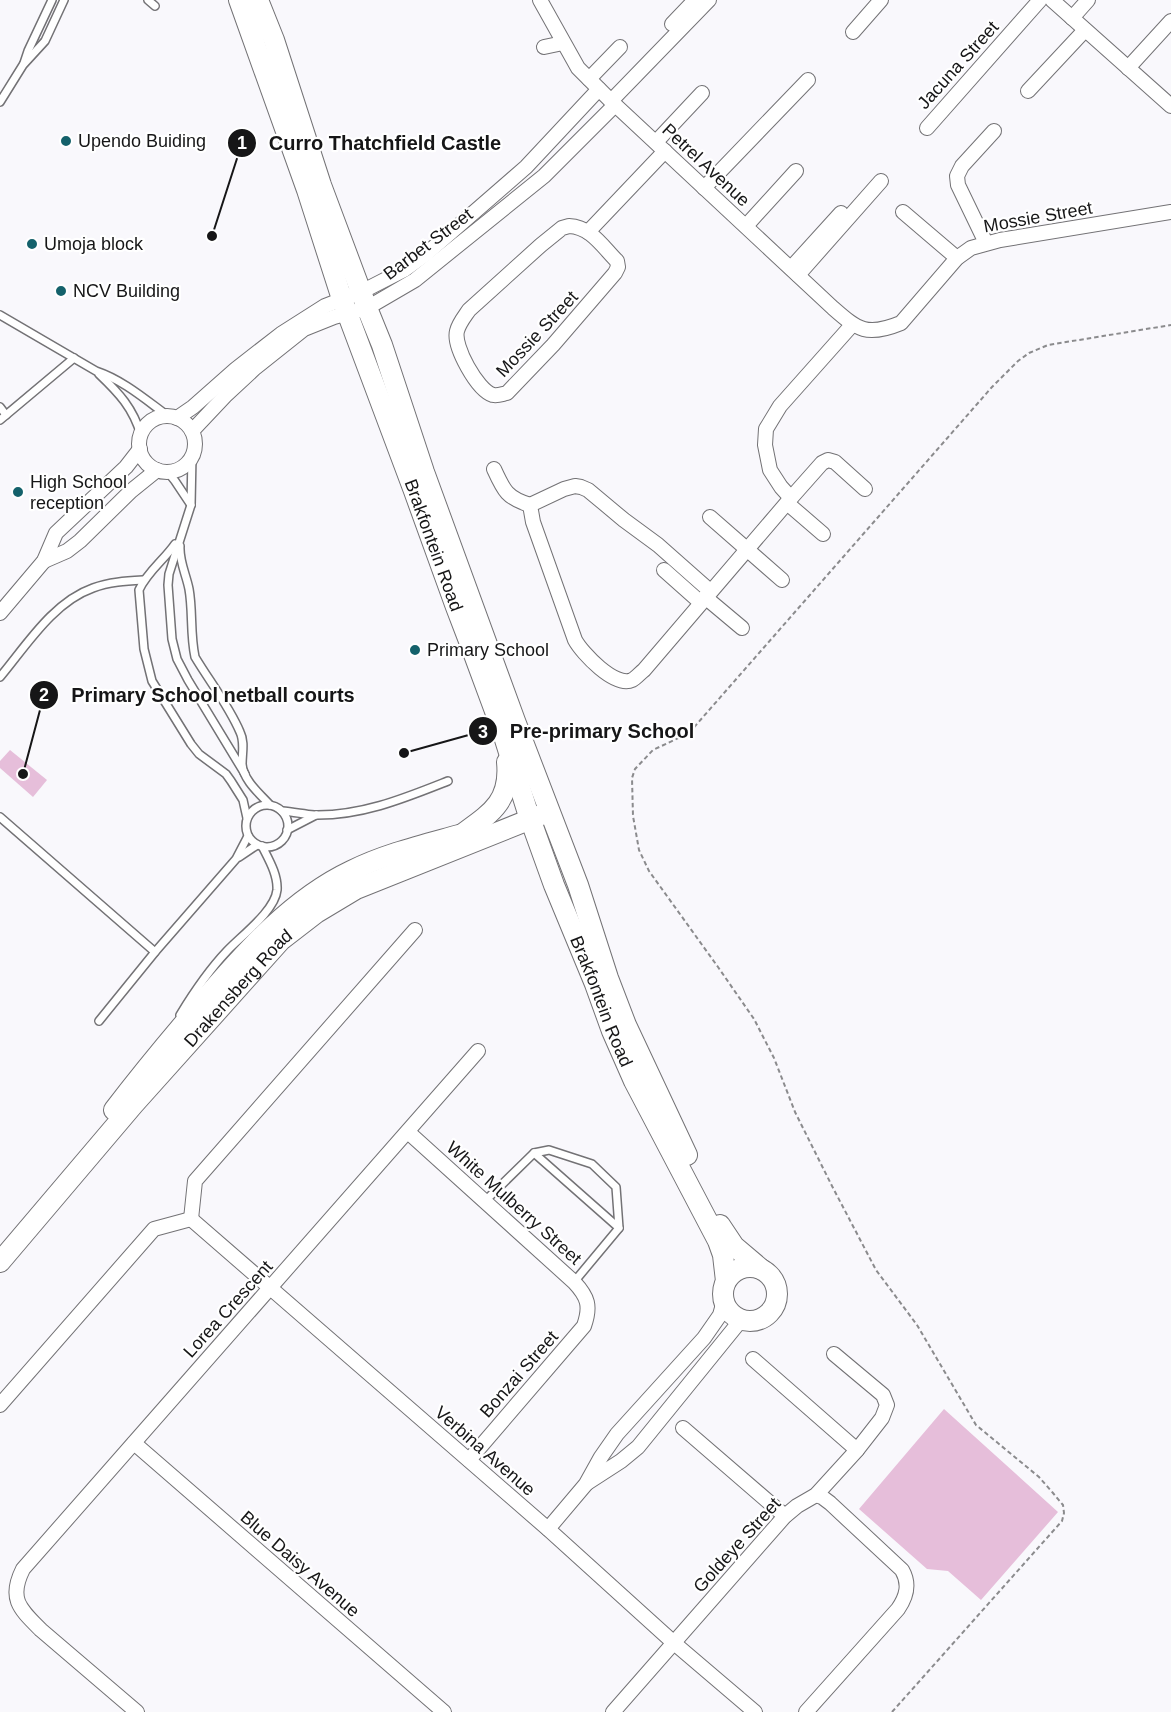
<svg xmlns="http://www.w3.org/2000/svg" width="1171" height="1712" font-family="Arial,sans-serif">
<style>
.green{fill:#e6beda}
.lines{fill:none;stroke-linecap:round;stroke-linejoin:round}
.lane-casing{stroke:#737275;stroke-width:10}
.street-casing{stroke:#737275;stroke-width:16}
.secondary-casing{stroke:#737275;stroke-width:22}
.path{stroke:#8b8b8d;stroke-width:2;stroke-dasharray:4.5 3;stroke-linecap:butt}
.lane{stroke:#fff;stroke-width:7}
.street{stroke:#fff;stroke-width:14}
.secondary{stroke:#fff;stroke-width:20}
.poi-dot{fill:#14616b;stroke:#fff;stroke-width:2}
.labels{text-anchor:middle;stroke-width:4.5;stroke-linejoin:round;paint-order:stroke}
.street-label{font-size:18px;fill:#161617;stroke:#fff}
.poi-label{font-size:18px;fill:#161617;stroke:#fff;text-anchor:start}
.leader{fill:none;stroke:#161617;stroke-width:2}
.callout-dot{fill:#161617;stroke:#fff;stroke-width:2}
.mark-label{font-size:18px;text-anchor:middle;font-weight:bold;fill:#fff}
.callout-label{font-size:20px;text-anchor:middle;font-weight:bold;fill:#161617;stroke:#fff;stroke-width:4.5;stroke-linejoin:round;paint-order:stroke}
</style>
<rect width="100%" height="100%" fill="#f9f8fc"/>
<g class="green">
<polygon points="10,750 47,780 33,797 0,768 0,761"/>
<polygon points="944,1409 1058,1512 981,1600 948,1571 927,1569 859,1509"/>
</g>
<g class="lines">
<g class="lane-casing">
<g id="lane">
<polyline points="148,0 155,6"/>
<polyline points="24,63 28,51 52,0"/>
<polyline points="0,102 23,65 45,41 64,0"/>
<path d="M0,315L96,371C123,380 146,400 168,416"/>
<path d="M99,374C119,393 133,408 141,435"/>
<polyline points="0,407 6,415"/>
<polyline points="0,420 74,358"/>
<polyline points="192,456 191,505 169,574 168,585 172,639 177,659 188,680 245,774"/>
<polyline points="167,471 175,481 191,505"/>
<path d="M175,544C164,560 147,572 139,590L144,649L152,681L191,744L199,754L226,774L231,781L243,800L247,818"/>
<path d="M180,546C179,561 186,574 189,589C193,611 190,634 195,657C210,682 229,706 240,732C245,742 242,753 242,764C243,780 260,794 270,805"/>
<path d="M0,677C26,646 53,602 93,588C109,582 126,581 143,580"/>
<circle cx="267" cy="826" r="21"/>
<path d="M282,811C293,812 304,814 314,815C362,816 405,798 448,781"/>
<polyline points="0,817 155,952"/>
<polyline points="287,830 316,815"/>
<polyline points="239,857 257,845"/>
<path d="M180,1015C194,992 209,970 227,951C241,936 275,911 277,890C278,875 269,860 262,846"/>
<polyline points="99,1021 155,952 236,859 248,836"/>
<polyline points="534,1153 619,1228"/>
<polyline points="485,1201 534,1153 549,1150 592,1164 616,1187 619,1228 574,1282"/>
</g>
</g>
<g class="street-casing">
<g id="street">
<path d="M540,0L578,68L611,101L833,308C858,330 867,337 901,323L957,258L971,248L1000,240L1171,212"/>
<polyline points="1052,0 1171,106"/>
<polyline points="1072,18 1088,0"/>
<polyline points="672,24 695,0"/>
<polyline points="853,32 881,0"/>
<polyline points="544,47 563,43"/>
<polyline points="1128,68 1171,21"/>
<polyline points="589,79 620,47"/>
<polyline points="1028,91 1085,30"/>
<polyline points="611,101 709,0"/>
<polyline points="927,128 1040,0"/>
<polyline points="656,142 702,93"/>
<polyline points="704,188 808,80"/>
<polyline points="903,212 957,258"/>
<path d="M569,226C591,227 602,246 617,261L618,267L615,273L553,345L507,393C502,394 498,396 493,395C477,390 453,346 457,331C459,323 465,316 469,310L541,245L562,228Z"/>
<polyline points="746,226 796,171"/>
<polyline points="588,232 665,151"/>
<polyline points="986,243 958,185 957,176 962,166 994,131"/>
<polyline points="791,268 841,213"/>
<polyline points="798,275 881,181"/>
<circle cx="167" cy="444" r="28"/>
<polyline points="177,418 193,407 236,369 281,334 325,306 361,292 404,270 426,254 526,167 599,89"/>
<polyline points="192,431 225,396 255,368 304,329 334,317 367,308 415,280 544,176 615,105"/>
<path d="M494,469C504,491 507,498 530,505"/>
<polyline points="791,498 822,463 828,460 835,462 865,489"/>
<polyline points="787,503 823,534"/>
<polyline points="710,517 782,580"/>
<polyline points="44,561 67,551 80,541 131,491 157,470"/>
<polyline points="664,570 700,602"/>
<path d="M710,591L658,545L624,520L588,490L581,487L575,486L564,489L530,505L533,522L575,640C582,653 615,688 632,680C636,678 640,673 644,670L791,498L781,487L770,470L765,445L766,429L780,406L852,325"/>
<polyline points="705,597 742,628"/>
<polyline points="0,613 44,561 56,533 126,467 140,449"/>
<path d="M408,1132L574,1282C588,1297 591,1306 584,1326L469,1460"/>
<polyline points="191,1219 548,1529 674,1643 755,1712"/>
<polyline points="191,1219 195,1181 415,930"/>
<polyline points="753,1359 857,1450"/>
<polyline points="0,1405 154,1229 191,1219"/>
<polyline points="683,1428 785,1516"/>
<polyline points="134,1443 444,1712"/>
<polyline points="587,1483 621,1461 638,1447 741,1320"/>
<polyline points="548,1529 586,1484 601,1457 617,1434 704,1338 720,1315 724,1301"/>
<path d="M137,1712L41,1630C20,1609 8,1599 23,1569L478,1051"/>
<polyline points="613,1712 785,1516 797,1506 816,1495 857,1450 882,1418 887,1405 883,1395 834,1354"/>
<path d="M806,1712L898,1609C907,1596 910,1584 902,1570L830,1503L822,1497L816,1495"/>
</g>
</g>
<g class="secondary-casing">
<g id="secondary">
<path id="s1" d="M239,0L307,190L342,299L414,491L456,607L469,641L502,730L527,810L554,885L595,984L612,1031L634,1081L718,1241L723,1255L726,1281"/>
<polyline points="258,0 274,40 321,185 367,308 382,345 424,472 515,721 578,885 608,978 626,1025 687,1155"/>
<path d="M461,835C490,814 511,802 507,762"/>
<path d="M114,1110C143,1072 173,1036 204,1000C245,952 292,899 351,871C385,854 423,845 459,835"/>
<polyline points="720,1225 734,1246 761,1269"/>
<path id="s2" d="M0,1262L134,1104L281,940L316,913L356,889L541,815"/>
<circle cx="750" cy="1294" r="27"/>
</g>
</g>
<polyline class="path" points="892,1712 1062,1521 1064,1513 1063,1505 1053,1493 1039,1477 976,1425 917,1325 876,1270 832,1186 795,1112 774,1058 754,1019 718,967 649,871 639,850 633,816 632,778 635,769 653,750 689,733 992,387 1018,361 1029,353 1048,345 1171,325"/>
<use href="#lane" class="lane"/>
<use href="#street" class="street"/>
<use href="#secondary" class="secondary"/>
</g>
<g class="poi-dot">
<circle cx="66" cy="141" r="6"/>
<circle cx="32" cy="244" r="6"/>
<circle cx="61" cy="291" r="6"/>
<circle cx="18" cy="492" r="6"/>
<circle cx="415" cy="650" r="6"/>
</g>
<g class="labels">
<g class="street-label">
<text transform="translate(958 65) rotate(-48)" y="6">Jacuna Street</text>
<text transform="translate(706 165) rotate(43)" y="6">Petrel Avenue</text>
<text transform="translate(1038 217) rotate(-10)" y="6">Mossie Street</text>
<text transform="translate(428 244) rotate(-37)" y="6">Barbet Street</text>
<text transform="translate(537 334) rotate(-47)" y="6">Mossie Street</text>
<text dy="6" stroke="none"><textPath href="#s1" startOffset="579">Brakfontein Road</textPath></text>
<text dy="6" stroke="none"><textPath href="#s2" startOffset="363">Drakensberg Road</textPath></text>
<text dy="6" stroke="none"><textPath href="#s1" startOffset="1065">Brakfontein Road</textPath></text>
<text transform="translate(514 1203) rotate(42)" y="6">White Mulberry Street</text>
<text transform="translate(228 1309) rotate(-48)" y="6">Lorea Crescent</text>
<text transform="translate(519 1374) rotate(-49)" y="6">Bonzai Street</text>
<text transform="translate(485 1451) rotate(41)" y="6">Verbina Avenue</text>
<text transform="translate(737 1545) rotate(-48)" y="6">Goldeye Street</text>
<text transform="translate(300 1564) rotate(41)" y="6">Blue Daisy Avenue</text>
</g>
<g class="poi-label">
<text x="78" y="147">Upendo Buiding</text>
<text x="44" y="250">Umoja block</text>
<text x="73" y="297">NCV Building</text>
<text x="30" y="488">High School<tspan x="30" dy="21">reception</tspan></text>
<text x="427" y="656">Primary School</text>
</g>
</g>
<path class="leader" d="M212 236L242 143M23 774L44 695M404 753L483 731"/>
<g class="callout-dot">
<circle cx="212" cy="236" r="6"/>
<circle cx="23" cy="774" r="6"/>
<circle cx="404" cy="753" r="6"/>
<circle cx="242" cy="143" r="15"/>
<circle cx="44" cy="695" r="15"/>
<circle cx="483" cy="731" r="15"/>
</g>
<g class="mark-label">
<text x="242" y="149">1</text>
<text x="44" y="701">2</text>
<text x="483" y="738">3</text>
</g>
<g class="callout-label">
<text x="385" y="150">Curro Thatchfield Castle</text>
<text x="213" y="702">Primary School netball courts</text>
<text x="602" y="738">Pre-primary School</text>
</g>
</svg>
